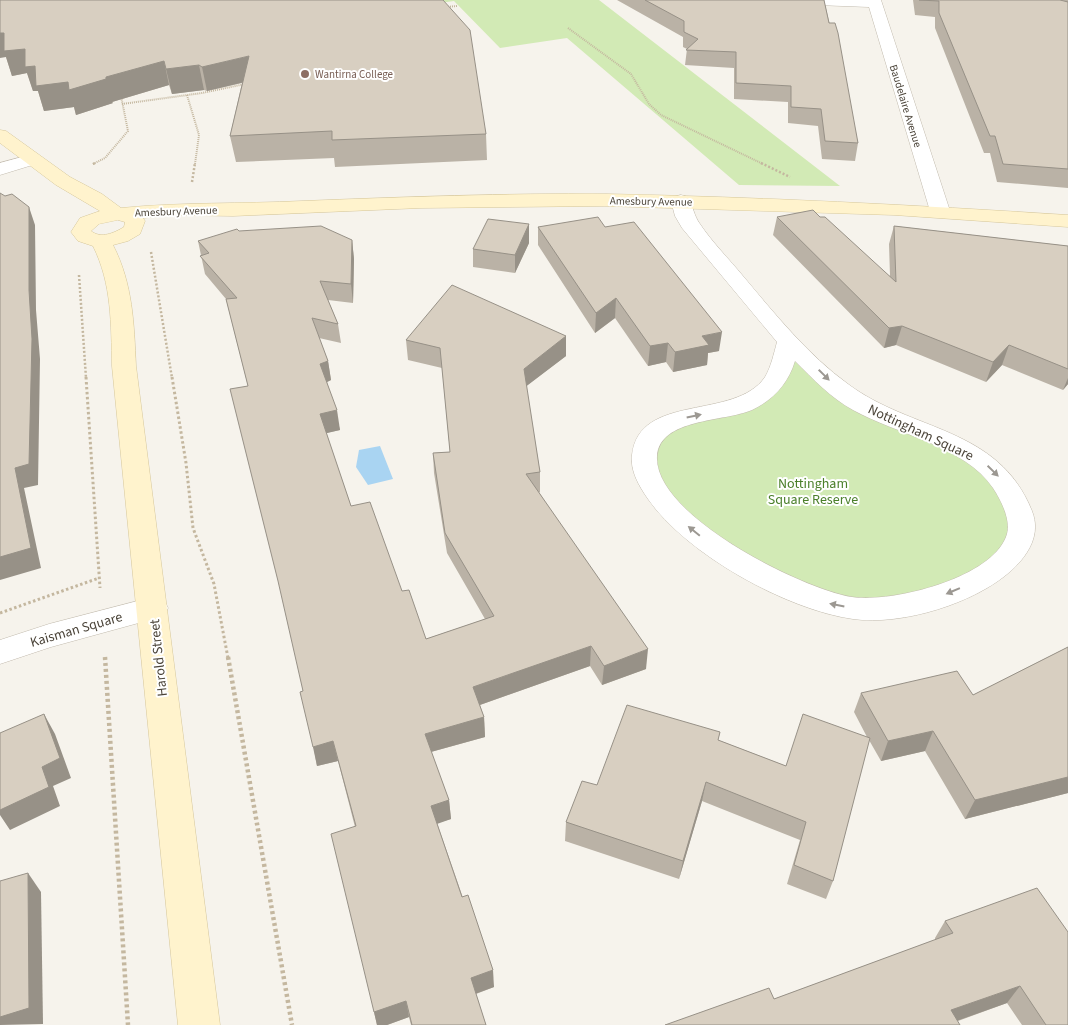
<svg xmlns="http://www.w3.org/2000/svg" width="1068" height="1025" font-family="'Source Sans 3',sans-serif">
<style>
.green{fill:#d2eab5}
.water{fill:#a9d4f2}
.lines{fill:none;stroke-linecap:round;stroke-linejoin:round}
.street-casing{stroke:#c2bbae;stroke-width:1}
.secondary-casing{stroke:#d6c79b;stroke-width:1}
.path-far3{stroke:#c4b79f;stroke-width:2;stroke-dasharray:1 1;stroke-linecap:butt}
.path-far2{stroke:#c4b79f;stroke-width:2.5;stroke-dasharray:2 2;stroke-linecap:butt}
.path-far1{stroke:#c4b79f;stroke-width:3;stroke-dasharray:2.5 2.5;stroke-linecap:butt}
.path{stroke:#c4b79f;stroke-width:4.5;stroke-dasharray:3 3;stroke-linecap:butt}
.street{fill:#fff;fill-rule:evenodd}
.secondary{fill:#fff3cd;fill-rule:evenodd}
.wall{fill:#bab2a6}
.shaded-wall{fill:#979187}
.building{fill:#d8cfc1;stroke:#979187}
.oneway{fill:#9c9892}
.education-dot{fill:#8d6e63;stroke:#fff;stroke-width:2}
.labels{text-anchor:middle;stroke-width:4;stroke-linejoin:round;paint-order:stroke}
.far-education-label{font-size:11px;fill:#785e54;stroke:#fff;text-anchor:start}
.far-street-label{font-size:11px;fill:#4b4439;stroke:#fff}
.street-label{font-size:14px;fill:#4b4439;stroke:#fff}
.park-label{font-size:14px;fill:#4a7f2a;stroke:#fff}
</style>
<rect width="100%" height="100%" fill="#f6f3ec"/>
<g class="green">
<polygon points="421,0 599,0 840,186 739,185 567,38 500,48 454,1 425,5"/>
<polygon points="789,340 837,388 974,455 1021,535 959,589 828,603 676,516 647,441 765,390"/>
</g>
<polygon class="water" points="380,446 393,479 368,485 356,467 359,450"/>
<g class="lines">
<g class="street-casing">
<g id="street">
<polygon points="783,0 881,0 950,211 947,215 940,217 933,215 930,211 869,7 790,4"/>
<polygon points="33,154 39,155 42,159 39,163 0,175 0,163"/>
<path d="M681,195L688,197C693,206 694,216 700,224C712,242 729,259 743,276C774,313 809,356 848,384C912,432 998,426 1032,511C1041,534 1029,554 1012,570C976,603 902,626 853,619C787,610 686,554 648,499C639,486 630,471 632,455C639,392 735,421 765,377C771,367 774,353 777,342L682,228L675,216L671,201L674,197ZM795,361C813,379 831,398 853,410C896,434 965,446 993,488C1001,500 1011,520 1007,534C994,578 892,603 852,597C802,589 653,515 657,456C660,418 724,422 752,410C773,400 788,384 795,361Z"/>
<polygon points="153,597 164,600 168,608 164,616 51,647 0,664 0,640 49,624"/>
</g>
</g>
<g class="secondary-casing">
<path id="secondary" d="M0,130L6,131L70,177L102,194L121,208C181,202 242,204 302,201C403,197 505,193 607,194C761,197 914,205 1068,215V227L894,215L605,206L421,208L233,216L173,215L143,218L145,221L140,234L128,241L113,245C133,284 134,324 136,366L220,1025H178L112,366C111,324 112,284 93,246L78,241L71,232L80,218L100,211L56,185L0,143ZM118,220L125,222L124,227C114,233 101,239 91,231L99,224Z"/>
</g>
<g class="path-far3">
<polyline points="446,7 457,6"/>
<polyline points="568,28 631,74 649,104 661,115 763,164"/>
<polyline points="187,95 199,135 195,164"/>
<polyline points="122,104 202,93 245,84"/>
<polyline points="93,164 105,158 128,131 121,96"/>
</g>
<g class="path-far2">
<polyline points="761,163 790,177"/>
<polyline points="93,164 95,163"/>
<polyline points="192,182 195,163"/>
<polyline points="151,252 172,378"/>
<polyline points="79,275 86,378"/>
</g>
<g class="path-far1">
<polyline points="86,377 100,588"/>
<polyline points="172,377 186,463 193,528 214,584 228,658"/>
<polyline points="0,613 99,578"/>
</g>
<g class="path">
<polyline points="105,657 128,1025"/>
<polyline points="228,657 292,1025"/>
</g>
<use href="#street" class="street"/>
<use href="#secondary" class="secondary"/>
</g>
<g class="wall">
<polygon points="0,0 486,134 487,160 335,167 334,158 236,162 230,136 242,83 207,91 204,90 172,94 169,85 112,102 113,103 76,115 74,107 44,111 38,91 33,91 27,73 12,76 6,57"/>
<polygon points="617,0 824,0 858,143 855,161 822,159 818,126 788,123 788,102 734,99 734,68 685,65 687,49 683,47 683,37"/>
<polygon points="913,0 1068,0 1068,188 997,182 990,153 984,153 935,28 935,17 915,15"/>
<polygon points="777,217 890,276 889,244 894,226 1068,246 1068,384 1063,390 1002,365 986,382 896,345 884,348 773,235"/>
<polygon points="529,224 529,243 515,273 473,267 473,249"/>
<polygon points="538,227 605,227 719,351 708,353 707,365 673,372 666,362 648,366 615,318 595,333 538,245"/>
<polygon points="239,231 352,240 354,259 353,303 328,300 338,324 341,343 319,338 328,361 331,380 327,382 340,430 326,433 351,506 402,591 426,639 485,619 447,553 434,473 433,453 450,452 442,368 408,360 406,340 566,336 566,356 526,386 540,472 540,492 539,492 646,669 602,685 590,666 480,705 484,717 485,737 431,752 449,800 451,819 437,823 494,987 476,994 486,1025 411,1025 409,1017 387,1025 377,1025 374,1012 355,827 338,761 317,766 303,691 248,386 226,299 205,274 198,241"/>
<polygon points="1068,647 1068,793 965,819 925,751 881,761 869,740 833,881 826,899 787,884 800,840 702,801 679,879 565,841 566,822 597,785 720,732 718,740 786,766 867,737 854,712 861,693 973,695"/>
<polygon points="945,921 1068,1025 1022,1025 1007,1003 958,1021 774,999 935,940 935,938"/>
</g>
<g class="shaded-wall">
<polygon points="0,33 4,33 25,49 35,66 106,77 164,61 169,85 112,102 113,103 76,115 74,107 44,111 38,91 33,91 27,73 12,76 6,57 0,58"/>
<polygon points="249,56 253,80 207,91 202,67"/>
<polygon points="199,65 204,90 172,94 166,69"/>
<polygon points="29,207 35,225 36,310 40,359 38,485 24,488 41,568 0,580 0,557 15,468 29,290"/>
<polygon points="529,224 529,243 515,273 515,255"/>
<polygon points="352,240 354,259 353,303 351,284"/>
<polygon points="616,298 615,318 595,333 596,313"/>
<polygon points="902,326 896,345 884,348 889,328"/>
<polygon points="722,332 719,351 708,353 707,365 673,372 675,352 702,336"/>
<polygon points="566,336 566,356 524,388 524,369"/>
<polygon points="668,343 666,362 648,366 650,346"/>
<polygon points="1009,345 1002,365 986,382 993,362"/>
<polygon points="328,361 331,380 323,384 320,364"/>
<polygon points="1068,378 1068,384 1063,390"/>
<polygon points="337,410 340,430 323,434 320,414"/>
<polygon points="591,646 590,666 474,707 473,687"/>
<polygon points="648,649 646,669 602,685 604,666"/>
<polygon points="44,714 55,734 71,778 53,786 60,806 10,830 0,815 0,810 42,767"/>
<polygon points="484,717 485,737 427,753 425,734"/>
<polygon points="933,731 925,751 881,761 888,741"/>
<polygon points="333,741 338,761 317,766 313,747"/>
<polygon points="1068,777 1068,793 965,819 975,800"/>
<polygon points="706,782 702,801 679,879 683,861"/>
<polygon points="449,800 451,819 434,825 431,806"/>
<polygon points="28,873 41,892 43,1024 0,1025 0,1017"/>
<polygon points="493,970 494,987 472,995 471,978"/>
<polygon points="1020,986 1007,1003 945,1025 951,1010"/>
<polygon points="406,1001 409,1017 387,1025 377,1025 374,1012"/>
</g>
<g class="building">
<polygon points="0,0 443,0 470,30 486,134 332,140 332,131 230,136 249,56 202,67 199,65 166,69 164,61 106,77 106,79 69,90 68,82 36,86 35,66 25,67 25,49 4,51 4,33 0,33"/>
<polygon points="645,0 824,0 829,23 835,23 838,33 858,143 825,141 821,109 791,107 791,86 736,83 736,52 686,50 698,39 684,32 684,21"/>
<polygon points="919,0 1060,0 1068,2 1068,169 1003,164 995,136 990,136 939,13 939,1"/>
<polygon points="0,193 5,196 12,194 29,207 29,290 32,339 29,464 15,468 31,548 0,557"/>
<polygon points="813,210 820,217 825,217 896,282 894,226 1068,246 1068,369 1009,345 993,362 902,326 889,328 777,217"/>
<polygon points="598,217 605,227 634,222 722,332 702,336 709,345 675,352 668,343 650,346 616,298 596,313 538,227"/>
<polygon points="488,219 529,224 515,255 473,249"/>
<polygon points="321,226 352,240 351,284 320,281 338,324 312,318 328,361 320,364 337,410 320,414 351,506 370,502 402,591 409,590 426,639 494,616 445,533 433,453 450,452 440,348 406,340 452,285 566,336 524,369 540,472 526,474 648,649 604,666 591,646 473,687 484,717 425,734 449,800 431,806 462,897 468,895 493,970 471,978 486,1025 412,1025 406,1001 374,1012 331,834 356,826 333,741 313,747 300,692 303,691 278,581 230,389 248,386 226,299 237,298 200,256 209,253 198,241 237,229 239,231"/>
<polygon points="1068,647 1068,777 975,800 933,731 888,741 861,693 957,671 973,695"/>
<polygon points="627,705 720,732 718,740 786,766 803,714 870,738 833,881 794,865 806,822 706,782 683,861 566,822 582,781 597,785"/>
<polygon points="44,714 60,758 42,767 49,787 0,810 0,733"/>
<polygon points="28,873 29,1008 0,1017 0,881"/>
<polygon points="1037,888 1068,932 1068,1025 1046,1025 1020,986 951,1010 960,1025 665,1025 769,988 774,999 953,933 945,921"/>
</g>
<defs><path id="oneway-solid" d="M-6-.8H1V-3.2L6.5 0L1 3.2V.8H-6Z" transform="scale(1.25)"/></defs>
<g class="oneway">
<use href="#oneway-solid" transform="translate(824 375) rotate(45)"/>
<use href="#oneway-solid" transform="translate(694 416) rotate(-12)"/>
<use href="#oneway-solid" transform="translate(993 471) rotate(44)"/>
<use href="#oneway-solid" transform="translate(694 531) rotate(-141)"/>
<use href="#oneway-solid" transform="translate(953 591) rotate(157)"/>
<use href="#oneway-solid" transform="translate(837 605) rotate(-169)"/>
</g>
<circle class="education-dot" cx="305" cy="74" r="5"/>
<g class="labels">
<g class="far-education-label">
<text x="315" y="78">Wantirna College</text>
</g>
<g class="far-street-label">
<text transform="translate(906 106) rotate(73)" y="4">Baudelaire Avenue</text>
<text transform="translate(651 201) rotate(1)" y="4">Amesbury Avenue</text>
<text transform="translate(176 211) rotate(-2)" y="4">Amesbury Avenue</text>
</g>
<g class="street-label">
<text transform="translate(921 432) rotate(25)" y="5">Nottingham Square</text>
<text transform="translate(76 629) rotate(-16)" y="5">Kaisman Square</text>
<text transform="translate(158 658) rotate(-96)" y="5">Harold Street</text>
</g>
<g class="park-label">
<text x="813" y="488">Nottingham<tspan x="813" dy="16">Square Reserve</tspan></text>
</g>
</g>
</svg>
